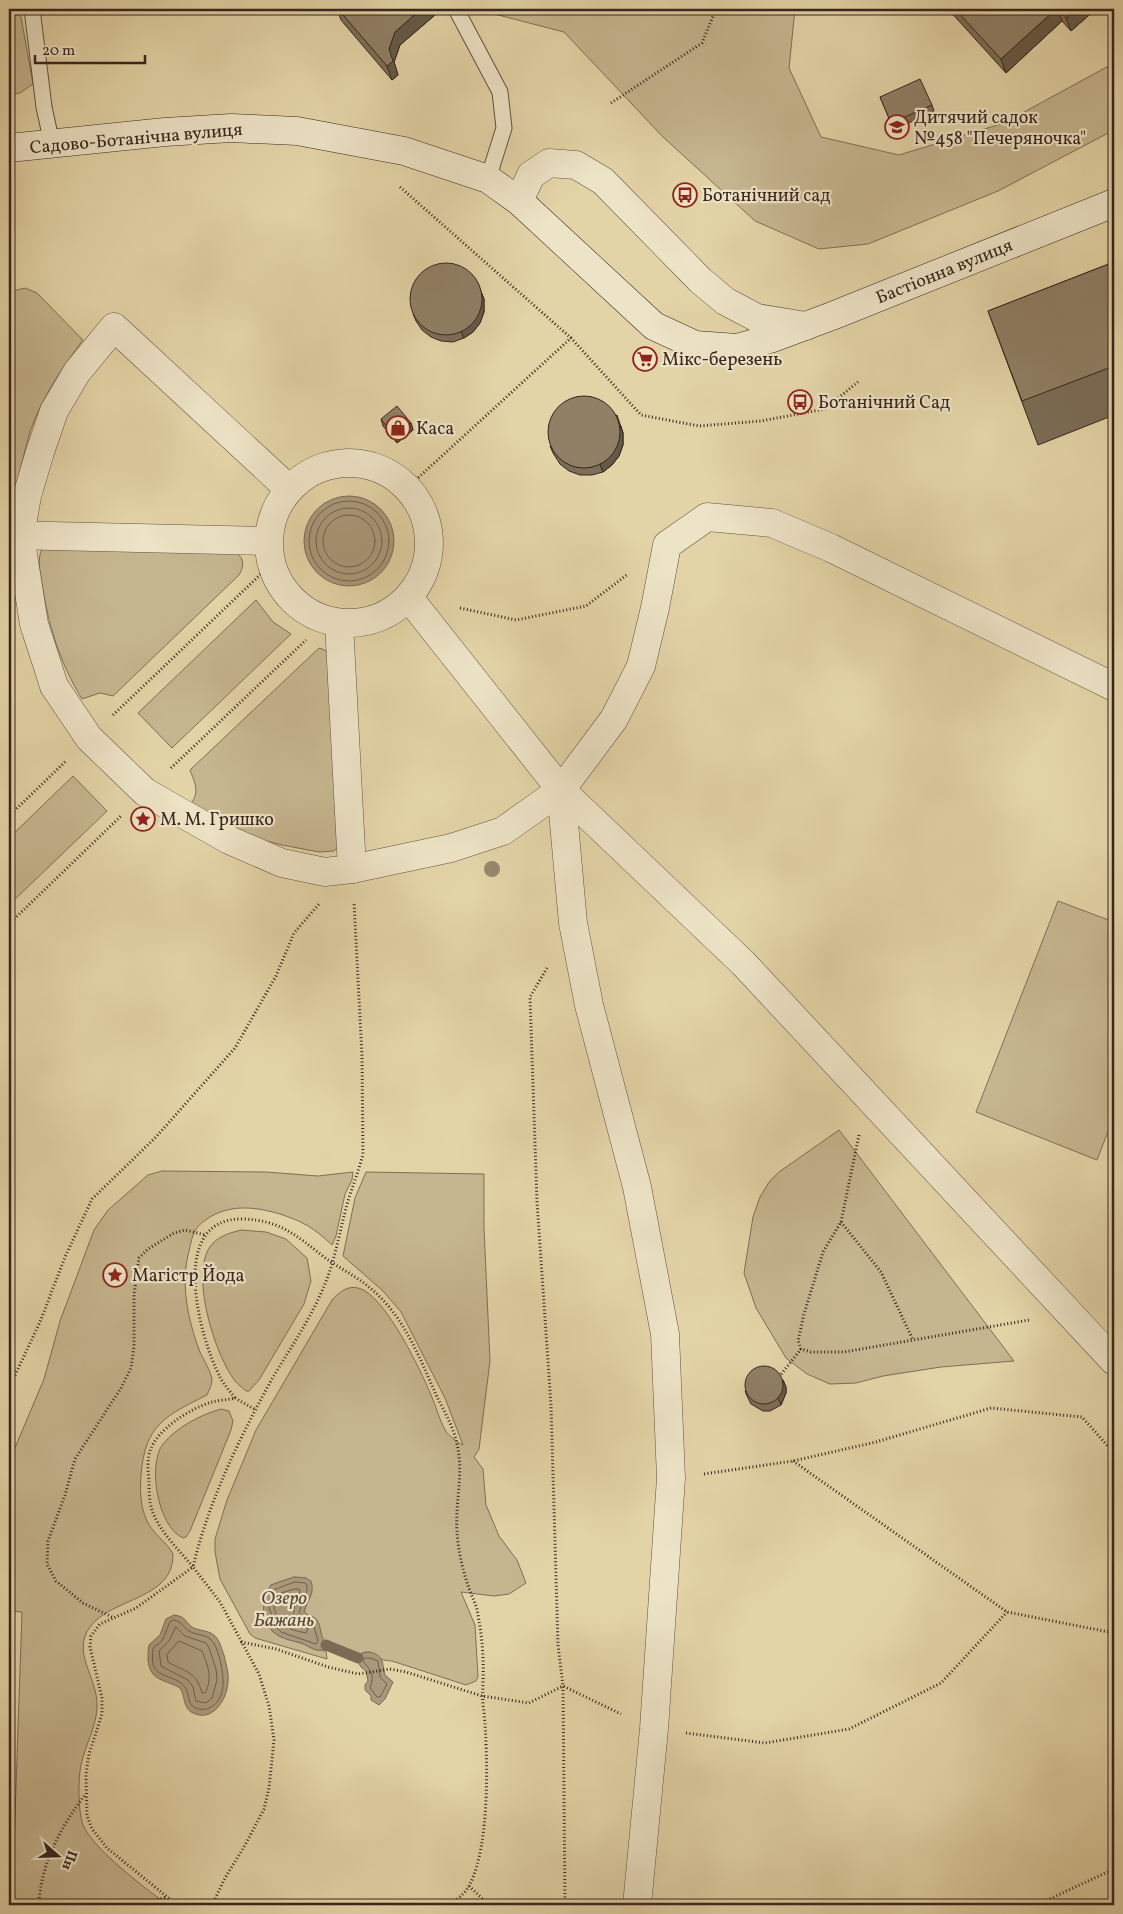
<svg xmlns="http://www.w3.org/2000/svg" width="1123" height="1914" font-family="Vollkorn,serif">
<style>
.green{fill:#c6b690;stroke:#7e6e58}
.water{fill:#a99879;stroke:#7b6a55}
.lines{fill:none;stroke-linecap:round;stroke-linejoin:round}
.shore{stroke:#705e4c;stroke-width:1}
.stream{stroke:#7b6a55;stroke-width:11}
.lane-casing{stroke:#625141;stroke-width:17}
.street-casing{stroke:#625141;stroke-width:29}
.secondary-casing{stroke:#37251f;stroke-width:29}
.path{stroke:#37251f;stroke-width:3;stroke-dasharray:1 2.5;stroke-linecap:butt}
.lane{stroke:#ede3c6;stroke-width:15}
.street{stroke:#ede3c6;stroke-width:28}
.secondary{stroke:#ede3c6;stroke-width:28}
.tree{fill:#98886c}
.wall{fill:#7c6e58;stroke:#37251f}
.shaded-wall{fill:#655a47;stroke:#37251f}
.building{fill:#908066;stroke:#37251f}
.labels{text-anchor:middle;stroke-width:4.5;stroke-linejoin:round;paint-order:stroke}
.poi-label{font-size:18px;fill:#37251f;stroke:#ede3c6;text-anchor:start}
.street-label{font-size:18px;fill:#37251f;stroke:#ede3c6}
.water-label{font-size:19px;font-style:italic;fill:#59483a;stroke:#ede3c6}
</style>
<rect width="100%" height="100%" fill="#e3d4a7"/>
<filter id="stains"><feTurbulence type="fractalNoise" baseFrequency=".004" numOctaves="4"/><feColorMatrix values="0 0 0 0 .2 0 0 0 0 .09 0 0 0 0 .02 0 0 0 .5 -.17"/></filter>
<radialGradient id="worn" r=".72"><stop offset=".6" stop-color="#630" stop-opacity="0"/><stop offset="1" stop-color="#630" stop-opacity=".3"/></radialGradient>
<g class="green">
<polygon points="9,9 11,9 21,17 33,84 20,93 9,95"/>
<polygon points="475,9 795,9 789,68 821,137 899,155 1004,123 1114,63 1114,130 998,191 868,244 819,249 755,221 663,137 564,32"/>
<path d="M25,288L37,293L83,340C62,368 43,396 31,429C23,453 20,480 9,502V292Z"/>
<path d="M42,549L236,553C245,558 244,567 239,575L113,696L100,693L82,699C60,663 48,625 42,583C40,573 37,558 42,549Z"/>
<polygon points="256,600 273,622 291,634 172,748 138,713"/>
<path d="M319,648L325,650L327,653L338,847L334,851L319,852L282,845L247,836L186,810C200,794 197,788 190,770Z"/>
<polygon points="73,776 107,811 9,905 9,838"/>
<polygon points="1058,901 1114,922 1114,1116 1097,1160 976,1112"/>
<polygon points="839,1130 1014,1361 941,1367 883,1376 856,1383 830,1384 807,1374 786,1358 756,1308 744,1273 753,1217 760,1197 769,1182 779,1172"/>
<path d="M162,1171L266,1172L318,1176L353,1172L352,1180L345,1194L336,1236L332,1245C314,1228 304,1222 280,1214C256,1207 232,1204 210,1217C194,1227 193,1233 189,1251C180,1283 188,1321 200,1352C204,1361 211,1371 212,1380C212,1385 209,1390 207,1395C165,1416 145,1425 141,1475C140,1491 140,1506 147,1521C153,1534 167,1542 173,1554C174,1600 112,1597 90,1627C71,1652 98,1678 97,1706C97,1726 85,1745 81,1765C78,1779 78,1812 83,1825C93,1849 146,1889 168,1905H12L22,1612L9,1611V1462L44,1379L60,1321L94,1230L108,1210L148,1175Z"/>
<path d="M366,1172L484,1174V1228L490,1361L479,1449L474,1457L483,1469L486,1505L499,1536L517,1560L526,1583L509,1594L494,1596L461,1592L475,1625L478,1677L476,1681L466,1685L392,1661C391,1661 384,1660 383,1660C374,1655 369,1648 359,1655L326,1642L322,1639L317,1620L308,1616L304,1611L312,1592L306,1578L294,1577L271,1585L263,1601L272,1631L279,1636L304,1644L314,1649L326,1651L327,1659L255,1638L250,1634L220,1579L215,1552V1539L227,1500L256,1430L332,1300C338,1293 348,1285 358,1288C384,1293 421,1371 431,1395C436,1406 439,1419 445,1430C449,1436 457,1442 463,1445L445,1398L401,1312L383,1291L343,1256L355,1198Z"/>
<path d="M241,1230L266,1232L286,1239L307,1258L311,1281L304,1304L259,1380L249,1391H246C243,1388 238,1385 235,1381C215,1355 191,1278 209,1248C216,1237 229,1233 241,1230Z"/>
<path d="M221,1409L229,1411L233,1421L231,1430L190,1531L186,1537L183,1538C158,1527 147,1465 163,1444C177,1427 200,1415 221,1409Z"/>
</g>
<g class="water">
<circle cx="349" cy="541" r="45"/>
<path d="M294,1577L306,1578L311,1581C315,1592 308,1600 304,1611C307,1617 313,1615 317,1620C322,1627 319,1636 326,1642L323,1650C315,1652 309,1646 301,1643C294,1641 286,1640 279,1636C260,1625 260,1601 271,1585Z"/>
<path d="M174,1615C187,1617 184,1621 192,1627C198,1631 208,1630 214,1635C220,1640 221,1648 224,1655C226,1665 229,1672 228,1682C227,1700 212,1724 191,1712C183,1707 185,1695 180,1688C165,1679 151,1682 148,1661C148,1655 148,1650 149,1645L160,1635L166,1619Z"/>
<path d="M370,1652C384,1656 382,1662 385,1675L393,1682L385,1699L379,1705L371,1700V1696L365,1690V1685L368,1681L366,1671L361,1667L357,1660C359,1653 363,1653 370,1652Z"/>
</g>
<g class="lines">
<g class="shore">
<circle cx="349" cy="541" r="40"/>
<circle cx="349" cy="541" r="33"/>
<circle cx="349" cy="541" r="26"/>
<polygon points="295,1582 305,1583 307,1585 307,1591 299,1612 303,1618 313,1623 318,1641 316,1644 281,1632 276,1627 268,1605 274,1590"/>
<path d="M295,1589H299L300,1592C293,1608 288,1619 308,1628L306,1633C288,1629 281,1628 274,1608L279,1594Z"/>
<path d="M174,1620C182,1622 183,1627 189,1631C195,1635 205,1634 210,1639C215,1643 217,1650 219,1656C223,1672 229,1699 209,1708C205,1710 199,1710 194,1707C185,1702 193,1688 176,1680C157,1672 150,1672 153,1648L162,1641L170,1622Z"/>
<polygon points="176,1627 185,1636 206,1643 209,1648 216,1669 217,1680 212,1698 206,1703 196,1701 193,1687 188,1680 161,1666 159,1651 169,1641"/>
<path d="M179,1641L202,1651C208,1665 213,1679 205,1693H202C196,1670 184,1672 168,1662L167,1655Z"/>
<path d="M365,1658H370L378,1661L380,1677L387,1684L380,1697H377L370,1688C375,1675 371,1671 363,1661Z"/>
</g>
<polyline class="stream" points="326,1645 358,1658"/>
<g class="lane-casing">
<g id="lane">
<polyline points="32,9 44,107 52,144"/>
<polyline points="456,9 500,92 504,128 488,179"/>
</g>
</g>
<g class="street-casing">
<g id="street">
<polyline points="519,201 531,175 549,163 576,165 603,181 700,280 725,301 757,318 806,326"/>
<circle cx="349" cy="543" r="80"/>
<polyline points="289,489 114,327 77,372 54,411 40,452 27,496 20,536 34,624 47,664 54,686 89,738 145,792 229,840 282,863 325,872 352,869 451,848 503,831 561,790 614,719 641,666 655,608 667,545 707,517 772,523 831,548 1114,687"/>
<polyline points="9,535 268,541"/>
<polyline points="409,598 561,790 743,963 1114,1361"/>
<polyline points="339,623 352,869"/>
<polyline points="561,790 573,923 589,1005 637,1187 665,1334 671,1478 654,1729 637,1905"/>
</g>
</g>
<g class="secondary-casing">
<polyline id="secondary" points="9,148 165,132 231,128 297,131 404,151 488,179 519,201 654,326 695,345 737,348 773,338 832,316 1114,203"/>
</g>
<g class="path">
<polyline points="611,103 702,43 716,9"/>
<polyline points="400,187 571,338"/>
<polyline points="408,487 571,338 641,415 699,426 761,421 825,409 859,381"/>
<polyline points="460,608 516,620 586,606 628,574"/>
<polyline points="113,715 261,574"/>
<polyline points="171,768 306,640"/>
<polyline points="9,816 66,761"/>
<polyline points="9,924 121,816"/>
<polyline points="547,968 530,997 537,1202 551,1405 558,1645 563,1686 621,1714"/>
<polyline points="859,1135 841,1222 823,1252 804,1314 798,1341 801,1349 811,1352 844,1352 1029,1320"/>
<polyline points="841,1222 881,1272 913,1340"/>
<polyline points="779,1377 801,1349"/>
<polyline points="9,1388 40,1322 65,1257 92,1199 156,1137 235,1048 276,976 294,933 319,904"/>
<polyline points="235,1398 256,1410"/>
<polyline points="793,1461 1007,1612 1109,1632 1114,1637"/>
<polyline points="704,1474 793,1461 876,1442 991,1408 1082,1417 1114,1453"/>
<polyline points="112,1617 83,1603 56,1581 47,1564 48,1541 65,1495 75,1459 121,1388 131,1368 134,1346 134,1295 139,1258 148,1249 174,1233 185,1230 205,1235"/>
<polyline points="241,1642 276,1649 328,1667 358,1674 390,1669 406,1672 482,1696 529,1703 563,1686 565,1905"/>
<polyline points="686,1733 765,1743 849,1729 941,1683 1007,1612"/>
<polyline points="469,1886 489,1905"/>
<path d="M39,1905C40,1866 61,1826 85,1795"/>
<polyline points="137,1905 167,1897"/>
<path d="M177,1905L107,1848L92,1829L87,1816L86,1774L89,1754L102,1714V1698L90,1647L91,1636L100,1624L136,1608L193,1567C180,1551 162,1534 154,1515C149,1505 149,1492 149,1481C148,1472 147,1460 150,1451C157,1429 191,1408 212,1402C219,1400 227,1400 235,1398C230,1391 224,1385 220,1377C200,1339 166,1217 243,1219C280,1220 297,1236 324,1257C342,1270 362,1279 378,1295C407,1323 421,1361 437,1397C444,1411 454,1428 457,1444C464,1473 455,1502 457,1531C458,1551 463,1572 470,1591C473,1599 477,1606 478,1615C482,1636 484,1659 483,1681C483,1692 482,1701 484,1712C488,1756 490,1845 470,1884C465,1894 457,1900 448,1905"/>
<path d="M212,1905L225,1878L244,1847L264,1809L269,1788L274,1740L269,1706L259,1674L220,1602L193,1567C209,1500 239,1439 272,1379C289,1350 308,1323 321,1293C335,1264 339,1232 348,1201C353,1185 359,1170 363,1154L362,1056L354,902"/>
<polyline points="1042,1905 1045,1901 1114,1869"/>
</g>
<use href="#lane" class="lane"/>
<use href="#street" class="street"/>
<use href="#secondary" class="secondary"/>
</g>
<circle class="tree" cx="492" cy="869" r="8"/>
<g class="wall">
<polygon points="337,9 433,9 435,15 400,45 394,62 398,75 392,80 341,20"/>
<polygon points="948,9 1096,9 1071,31 1062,21 1006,73"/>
<polygon points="880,97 932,105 934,111 894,130"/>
<polygon points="1114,262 1114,415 1038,445 988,311"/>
<polygon points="477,281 484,299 484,312 480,323 473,332 464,338 453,342 441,341 431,337 422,330 416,321 413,314"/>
<polygon points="617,415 623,433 623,445 619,456 612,465 603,472 592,475 580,475 569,471 560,464 553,453 550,446"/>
<polygon points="381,419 411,423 413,430 397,443 383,426"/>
<polygon points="783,1380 786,1387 786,1393 781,1405 770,1411 763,1411 751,1404 748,1398 745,1391"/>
</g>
<g class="shaded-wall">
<polygon points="421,9 433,9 435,15 400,45 394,62 398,75 392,80 387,66 389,49 395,32"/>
<polygon points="815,9 820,9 816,12"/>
<polygon points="1056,9 1058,9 1062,21 1006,73 1001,59"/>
<polygon points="1076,9 1096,9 1071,31 1066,18"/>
<polygon points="481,292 484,299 484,312 480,323 473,332 464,338 461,332"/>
<polygon points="411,423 413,430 397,443 394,436"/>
<polygon points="621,426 623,433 623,445 619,456 612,465 603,472 600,465"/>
<polygon points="783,1380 786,1387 786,1393 781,1405 778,1398"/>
<polygon points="9,1626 10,1628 9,1785"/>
</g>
<g class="building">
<polygon points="338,9 421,9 395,32 389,49 393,61 387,66"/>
<polygon points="955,9 1056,9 1001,59"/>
<polygon points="1058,9 1076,9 1066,18"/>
<polygon points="920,79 932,105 891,123 880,97"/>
<polygon points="1114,262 1114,366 1022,401 988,311"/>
<circle cx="446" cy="299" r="36"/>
<circle cx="584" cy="432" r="36"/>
<polygon points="397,406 411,423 394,436 381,419"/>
<circle cx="764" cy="1385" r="19"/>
</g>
<defs>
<g id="school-ring" transform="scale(1.25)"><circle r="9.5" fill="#ede3c6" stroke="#8f2418" stroke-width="1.5"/><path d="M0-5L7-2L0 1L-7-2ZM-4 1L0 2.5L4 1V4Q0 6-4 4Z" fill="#8f2418"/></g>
<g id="bus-ring" transform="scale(1.25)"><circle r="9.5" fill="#ede3c6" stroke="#8f2418" stroke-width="1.5"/><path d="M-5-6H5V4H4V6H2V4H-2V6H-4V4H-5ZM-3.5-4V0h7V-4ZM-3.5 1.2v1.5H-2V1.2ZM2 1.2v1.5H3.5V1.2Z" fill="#8f2418"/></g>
<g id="supermarket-ring" transform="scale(1.25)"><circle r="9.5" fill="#ede3c6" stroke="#8f2418" stroke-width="1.5"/><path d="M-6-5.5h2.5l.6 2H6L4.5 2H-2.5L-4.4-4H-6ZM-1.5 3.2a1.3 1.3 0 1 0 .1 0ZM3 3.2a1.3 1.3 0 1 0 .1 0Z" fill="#8f2418"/></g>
<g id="shop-ring" transform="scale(1.25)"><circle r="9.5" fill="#ede3c6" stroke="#8f2418" stroke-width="1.5"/><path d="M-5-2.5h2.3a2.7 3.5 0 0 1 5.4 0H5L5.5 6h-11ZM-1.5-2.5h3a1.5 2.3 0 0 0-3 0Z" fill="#8f2418"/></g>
<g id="sight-ring" transform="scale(1.25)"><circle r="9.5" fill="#ede3c6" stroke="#8f2418" stroke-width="1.5"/><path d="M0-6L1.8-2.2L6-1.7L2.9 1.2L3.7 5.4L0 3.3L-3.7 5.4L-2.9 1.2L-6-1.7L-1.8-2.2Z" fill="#8f2418"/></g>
</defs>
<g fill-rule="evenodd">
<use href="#school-ring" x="897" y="127"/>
<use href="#bus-ring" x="685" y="195"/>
<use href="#supermarket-ring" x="645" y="359"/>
<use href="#bus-ring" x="800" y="402"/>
<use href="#shop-ring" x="398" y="428"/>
<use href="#sight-ring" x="143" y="819"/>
<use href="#sight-ring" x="115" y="1275"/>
</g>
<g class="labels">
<g class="poi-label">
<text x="914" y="123">Дитячий садок<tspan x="914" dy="21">№458 "Печеряночка"</tspan></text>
<text x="702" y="201">Ботанічний сад</text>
<text x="662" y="365">Мікс-березень</text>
<text x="818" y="408">Ботанічний Сад</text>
<text x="416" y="434">Каса</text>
<text x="160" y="825">М. М. Гришко</text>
<text x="132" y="1281">Магістр Йода</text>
</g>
<g class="street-label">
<text transform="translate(136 138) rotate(-5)" y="6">Садово-Ботанічна вулиця</text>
<text transform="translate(944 271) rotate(-22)" y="6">Бастіонна вулиця</text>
</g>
<g class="water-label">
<text x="284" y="1604">Озеро<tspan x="284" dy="22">Бажань</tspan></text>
</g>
</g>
<rect width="1123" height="1914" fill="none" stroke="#e3d4a7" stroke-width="30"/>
<rect x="10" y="10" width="1103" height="1894" fill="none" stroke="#37251f" stroke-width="2.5"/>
<rect x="15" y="15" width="1093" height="1884" fill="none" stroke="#37251f"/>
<g transform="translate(58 1856) rotate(110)" stroke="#ede3c6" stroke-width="4" paint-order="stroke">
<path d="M0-4L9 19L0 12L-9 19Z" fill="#37251f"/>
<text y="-8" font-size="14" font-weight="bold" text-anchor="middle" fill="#37251f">Пн</text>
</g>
<path d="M35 55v8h110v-8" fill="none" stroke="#37251f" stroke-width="2.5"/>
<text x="42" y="55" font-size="15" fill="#37251f" stroke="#ede3c6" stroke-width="4" paint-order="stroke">20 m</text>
<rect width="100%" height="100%" filter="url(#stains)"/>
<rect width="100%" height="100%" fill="url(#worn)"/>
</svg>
